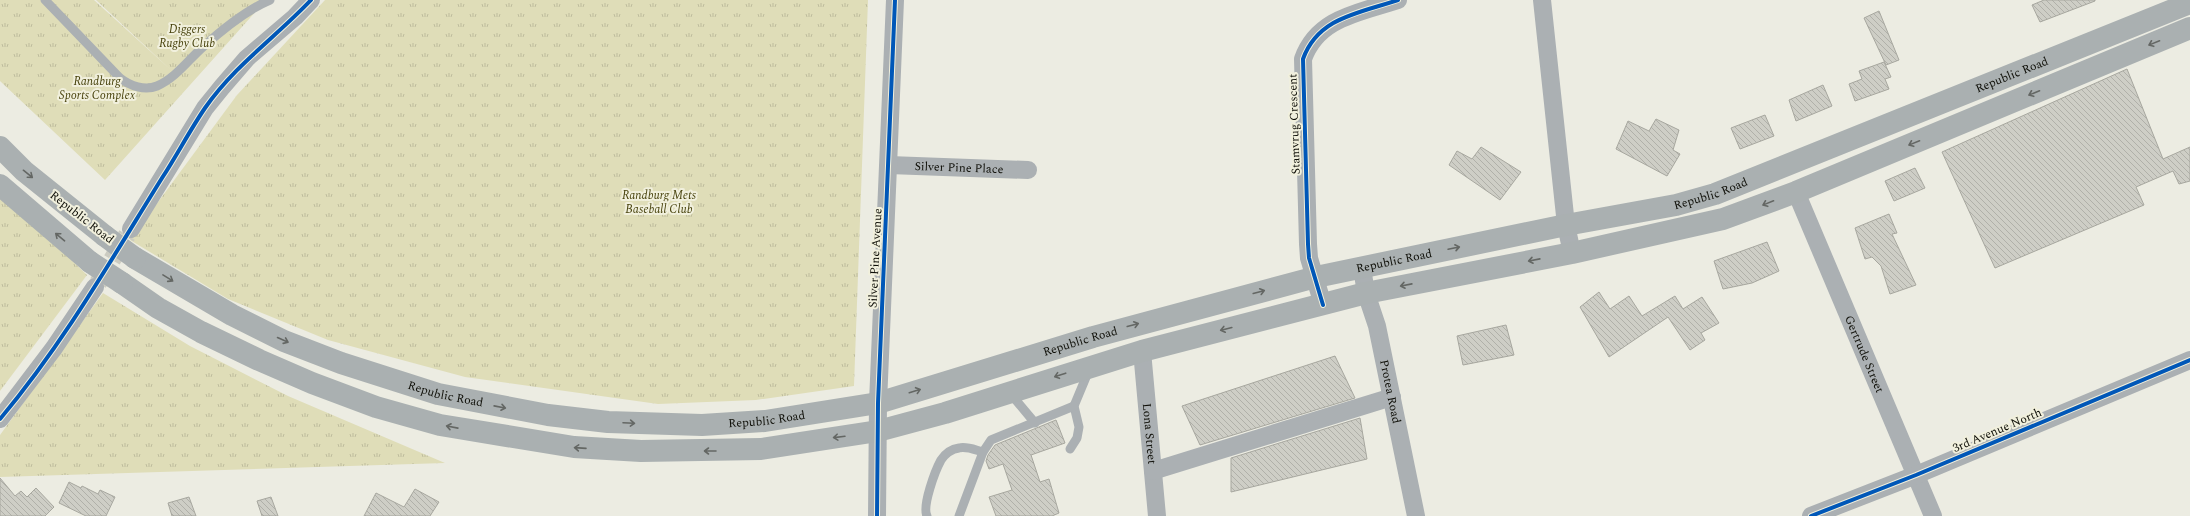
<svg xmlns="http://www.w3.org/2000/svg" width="2190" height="516" font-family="Spectral,serif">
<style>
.grass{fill:url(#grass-tufts)}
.building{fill:url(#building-back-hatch);stroke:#a7a79f}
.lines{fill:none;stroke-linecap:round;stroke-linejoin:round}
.minor-tunnel{stroke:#cbcbc1;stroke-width:18;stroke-dasharray:18 9;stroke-linecap:butt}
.service{stroke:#abb0b3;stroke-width:9}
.minor{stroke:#abb0b3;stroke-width:18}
.secondary{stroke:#aab0b1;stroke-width:22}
.secondary-bridge{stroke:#aab0b1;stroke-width:22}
.cycleway-casing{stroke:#f1f0dd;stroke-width:6}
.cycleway{stroke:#0057b8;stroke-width:4}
.oneway{stroke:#646764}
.labels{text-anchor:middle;stroke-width:4;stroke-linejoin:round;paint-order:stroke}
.park-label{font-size:12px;font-style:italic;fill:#48430d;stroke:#f1f0dd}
.street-label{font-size:12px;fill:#0e0e07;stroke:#f1f0dd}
</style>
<defs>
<pattern id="grass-tufts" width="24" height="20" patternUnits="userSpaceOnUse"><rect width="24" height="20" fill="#dfddb8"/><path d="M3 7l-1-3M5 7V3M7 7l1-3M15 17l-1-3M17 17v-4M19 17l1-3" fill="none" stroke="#bebc9d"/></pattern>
<pattern id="building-back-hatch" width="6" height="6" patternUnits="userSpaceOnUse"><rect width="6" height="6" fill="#cecec6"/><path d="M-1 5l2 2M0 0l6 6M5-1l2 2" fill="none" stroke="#b0b0a9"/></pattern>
</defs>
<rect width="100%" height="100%" fill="#ecece2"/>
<g class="grass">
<polygon points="0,0 94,0 172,71 96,0 266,0 105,180 0,81"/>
<polygon points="325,0 868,0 854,386 756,400 658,404 465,377 328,340 228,299 130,240 237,95"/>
<polygon points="0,191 87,275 0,391"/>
<polygon points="103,293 190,346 288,396 445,463 0,477 0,435"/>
</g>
<g class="building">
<polygon points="2044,0 2095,0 2095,1 2040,22 2032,5"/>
<polygon points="1879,11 1899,60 1886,65 1864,18"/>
<polygon points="1884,62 1891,77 1885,79 1889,89 1855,101 1849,84 1862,79 1859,71"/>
<polygon points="2127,69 2163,159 2190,147 2190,181 2179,184 2173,171 2136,187 2144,205 1995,268 1942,152"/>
<polygon points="1823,85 1832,106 1796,121 1789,100"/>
<polygon points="1765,115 1774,136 1740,149 1731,128"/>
<polygon points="1656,119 1679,130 1673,150 1680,154 1667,176 1616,149 1628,121 1649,131"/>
<polygon points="1481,147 1521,172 1500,200 1449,165 1457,151 1472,159"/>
<polygon points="1915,168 1925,188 1894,201 1885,181"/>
<polygon points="1889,214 1897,233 1892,234 1916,285 1890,294 1881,266 1872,257 1865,259 1855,228"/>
<polygon points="1767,242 1779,271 1752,283 1723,289 1714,261"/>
<polygon points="1599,292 1610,309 1629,296 1642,316 1675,296 1683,309 1702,297 1719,323 1701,333 1705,340 1690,350 1668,317 1609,357 1580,307"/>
<polygon points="1506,325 1514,355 1463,365 1457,336"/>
<polygon points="1335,356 1355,398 1200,445 1182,406"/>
<polygon points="1360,418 1367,459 1231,492 1231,458"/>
<polygon points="1056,420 1065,443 1031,455 1040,482 1049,479 1059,513 1052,516 996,516 989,497 1012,490 1003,464 989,469 986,461 988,455 995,445"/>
<polygon points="0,478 15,496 21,491 27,497 36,488 54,507 45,516 0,516"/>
<polygon points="69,482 81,488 82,486 98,494 100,490 115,497 106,516 86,516 59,503"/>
<polygon points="415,489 439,502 430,516 364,516 376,493 404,507"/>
<polygon points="189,497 196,516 172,516 168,503"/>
<polygon points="271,497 278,516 262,516 257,501"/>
</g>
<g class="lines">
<polyline class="minor-tunnel" points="98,283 127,235"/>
<g class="service">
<path d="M45,0L120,78C130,86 145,91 157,86C176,78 189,59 204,46C223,29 246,10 270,0"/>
<polyline points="1010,393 1035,423"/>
<polyline points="1070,449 1077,438 1079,427 1074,406 1089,370"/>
<path d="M927,516C922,506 935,471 941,460C945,454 952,449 959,448C967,446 975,450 983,452"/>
<polyline points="959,516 983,452 991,440 1074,406"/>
</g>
<g class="minor">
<polyline points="1542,0 1566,225 1572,253"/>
<path id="s1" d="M889,165L1028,170"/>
<path id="s2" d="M1796,192L1933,516"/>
<polyline points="131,229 205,108 222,87 247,58 295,17 311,0"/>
<path id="s3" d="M1362,268L1366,293L1377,326L1416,516"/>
<path d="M1323,305L1309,258L1308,244L1303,59C1318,17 1360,13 1398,0"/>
<path id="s4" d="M1142,351L1157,516"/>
<polyline points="0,419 54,348 95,287"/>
<polyline points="1153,471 1392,397"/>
<polyline points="877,516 878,403 895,0"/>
<polyline points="1811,516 1916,475 2190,360"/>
</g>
<g class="secondary">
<polyline points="0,147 24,171 105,236"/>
<polyline points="0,185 90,262"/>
<path id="s5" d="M135,258L232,315L284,341L341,363L438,394L548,415L608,422L702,425L765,421L878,403L1093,337L1316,277L1566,225L1676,205L1715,194L2190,3"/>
<polyline points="122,283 158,308 201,332 259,360 312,383 376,407 440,425 574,447 641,451 761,449 878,431 945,413 1142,351 1366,293 1572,253 1723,219 1796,192 2190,28"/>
</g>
<g class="secondary-bridge">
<polyline points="105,236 135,258"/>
<polyline points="90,262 122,283"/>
</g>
<g class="cycleway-casing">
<g id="cycleway">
<path d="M1323,305L1309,258L1308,244L1303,59C1318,17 1360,13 1398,0"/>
<path d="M0,419C63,344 111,260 162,178C177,155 190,130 205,108C235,65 276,37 311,0"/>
<polyline points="877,516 878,403 895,0"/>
<polyline points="1811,516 1916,475 2190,360"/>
</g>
</g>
<use href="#cycleway" class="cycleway"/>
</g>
<defs><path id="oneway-shaft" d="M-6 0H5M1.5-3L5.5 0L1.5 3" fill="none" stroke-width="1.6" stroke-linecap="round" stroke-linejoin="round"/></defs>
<g class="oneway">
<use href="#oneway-shaft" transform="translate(2154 43) rotate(158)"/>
<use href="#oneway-shaft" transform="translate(2034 93) rotate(158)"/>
<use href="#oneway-shaft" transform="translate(1914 143) rotate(158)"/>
<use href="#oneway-shaft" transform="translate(28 174) rotate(39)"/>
<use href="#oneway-shaft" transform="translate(1768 203) rotate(158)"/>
<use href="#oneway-shaft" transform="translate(60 237) rotate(-140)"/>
<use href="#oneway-shaft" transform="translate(1454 248) rotate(-12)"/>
<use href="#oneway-shaft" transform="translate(1534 260) rotate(169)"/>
<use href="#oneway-shaft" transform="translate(168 278) rotate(32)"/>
<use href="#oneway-shaft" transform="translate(1406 285) rotate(169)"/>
<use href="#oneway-shaft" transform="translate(1259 292) rotate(-15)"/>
<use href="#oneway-shaft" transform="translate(1133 325) rotate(-15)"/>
<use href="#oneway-shaft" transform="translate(1226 329) rotate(166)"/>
<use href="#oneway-shaft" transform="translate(283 340) rotate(24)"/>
<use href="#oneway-shaft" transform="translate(1060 375) rotate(162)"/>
<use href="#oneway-shaft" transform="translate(915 391) rotate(-17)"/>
<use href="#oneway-shaft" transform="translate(500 407) rotate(11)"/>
<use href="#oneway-shaft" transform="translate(629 423) rotate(3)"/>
<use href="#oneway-shaft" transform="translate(452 427) rotate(-169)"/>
<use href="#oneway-shaft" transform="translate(839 437) rotate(173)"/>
<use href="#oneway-shaft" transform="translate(580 448) rotate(-176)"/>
<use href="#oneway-shaft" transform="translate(710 451) rotate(180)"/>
</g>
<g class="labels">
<g class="park-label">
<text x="187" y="33">Diggers<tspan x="187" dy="14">Rugby Club</tspan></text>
<text x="97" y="85">Randburg<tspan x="97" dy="14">Sports Complex</tspan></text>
<text x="659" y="199">Randburg Mets<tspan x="659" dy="14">Baseball Club</tspan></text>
</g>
<g class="street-label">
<text dy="4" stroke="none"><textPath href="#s5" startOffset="1961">Republic Road</textPath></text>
<text transform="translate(1294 124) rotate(-92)" y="4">Stamvrug Crescent</text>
<text dy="4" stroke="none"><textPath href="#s1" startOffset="70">Silver Pine Place</textPath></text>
<text dy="4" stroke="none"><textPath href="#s5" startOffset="1637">Republic Road</textPath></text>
<text transform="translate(82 217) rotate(38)" y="4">Republic Road</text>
<text transform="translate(875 258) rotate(-87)" y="4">Silver Pine Avenue</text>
<text dy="4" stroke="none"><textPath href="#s5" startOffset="1313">Republic Road</textPath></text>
<text dy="4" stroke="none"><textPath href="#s5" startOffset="989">Republic Road</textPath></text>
<text dy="4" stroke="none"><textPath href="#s2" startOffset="176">Gertrude Street</textPath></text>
<text dy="4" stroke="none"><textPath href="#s3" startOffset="127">Protea Road</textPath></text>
<text dy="4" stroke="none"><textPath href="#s5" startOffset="341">Republic Road</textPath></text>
<text dy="4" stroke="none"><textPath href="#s5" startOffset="665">Republic Road</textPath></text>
<text transform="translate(1997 430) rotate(-23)" y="4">3rd Avenue North</text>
<text dy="4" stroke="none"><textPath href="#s4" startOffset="83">Lona Street</textPath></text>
</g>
</g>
</svg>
